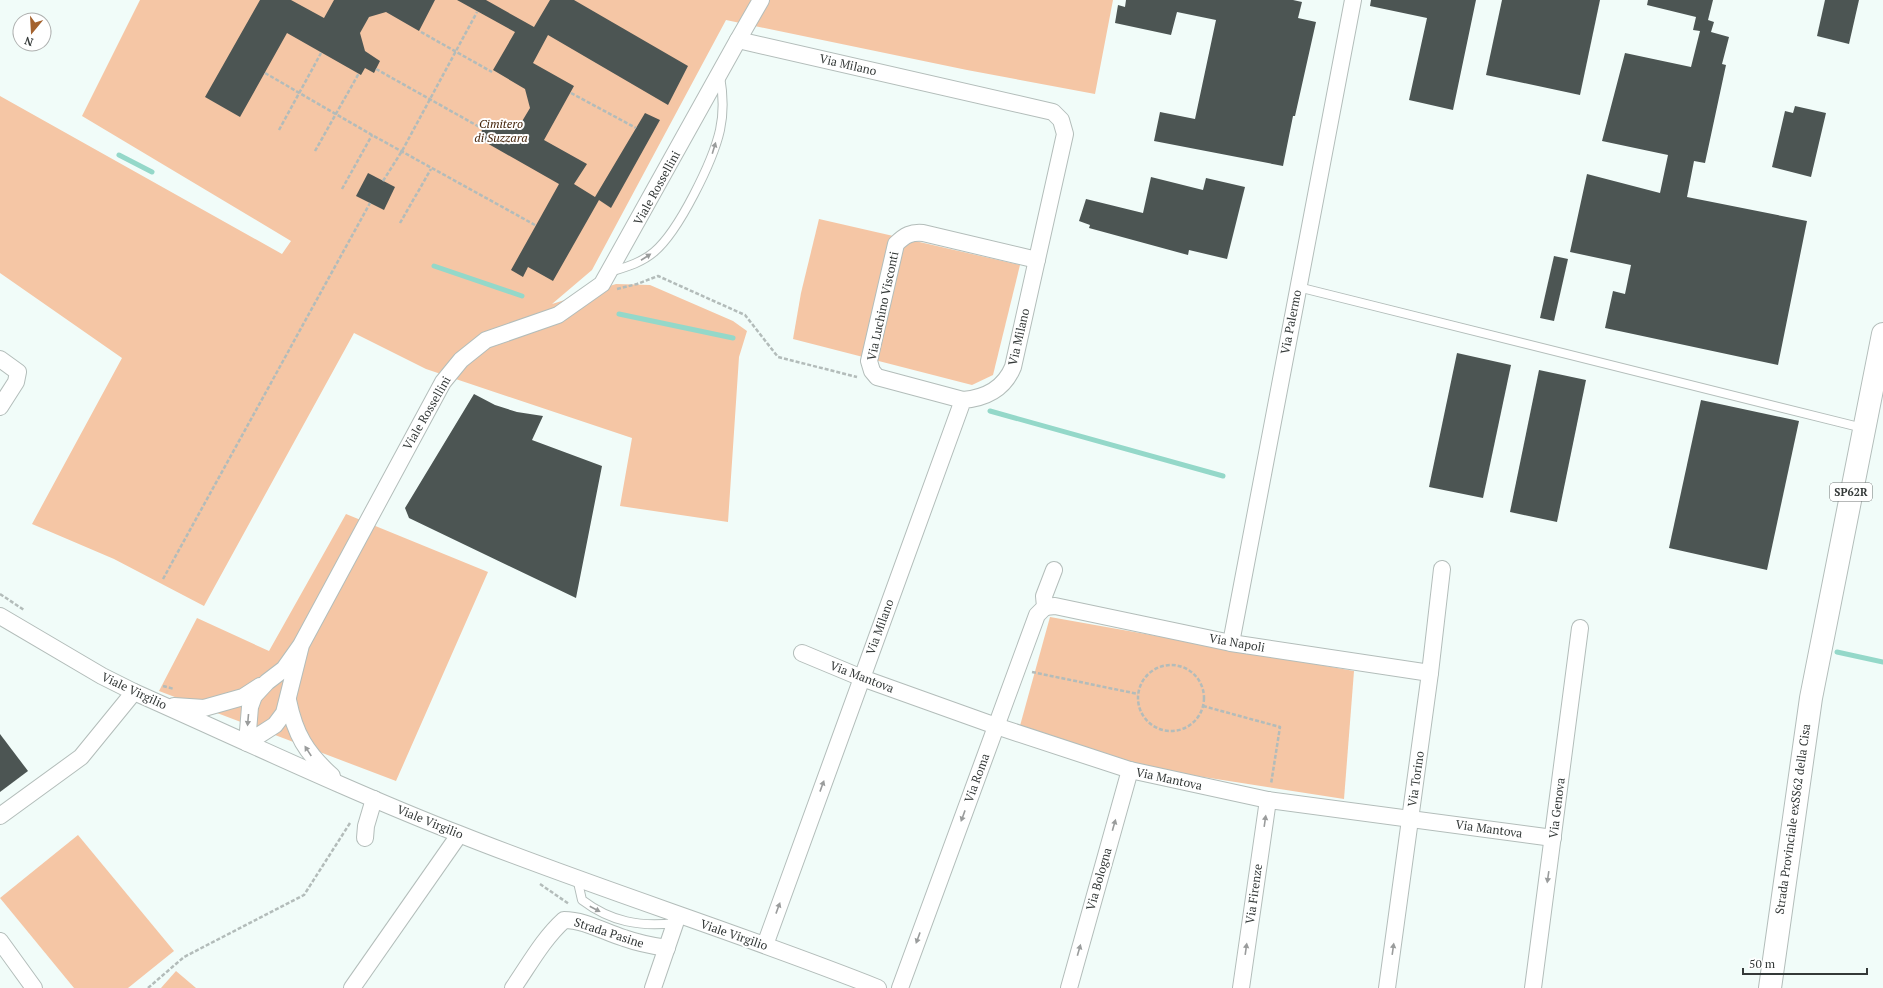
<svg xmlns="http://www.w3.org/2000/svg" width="1883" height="988" font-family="'PT Serif',serif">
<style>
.green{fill:#f5c6a5}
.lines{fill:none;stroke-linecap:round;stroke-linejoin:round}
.stream{stroke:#94d8c9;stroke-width:5}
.building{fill:#4c5553}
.lane-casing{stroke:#b3bdba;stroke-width:10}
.street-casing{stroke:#b3bdba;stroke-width:18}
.primary-casing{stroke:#b3bdba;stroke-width:24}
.path{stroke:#b3bcba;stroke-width:2.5;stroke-dasharray:4 2;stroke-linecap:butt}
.lane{stroke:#fff;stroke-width:8}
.street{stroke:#fff;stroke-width:16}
.primary{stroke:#fff;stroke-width:22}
.oneway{fill:#9a9c9c}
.labels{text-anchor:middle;stroke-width:4;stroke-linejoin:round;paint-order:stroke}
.shield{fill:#fff;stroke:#717474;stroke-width:1}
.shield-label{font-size:11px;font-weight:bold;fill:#343938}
.street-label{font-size:12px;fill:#343938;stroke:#fff}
.park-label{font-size:12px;font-style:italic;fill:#432309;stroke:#fff}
</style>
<rect width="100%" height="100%" fill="#f1fcf9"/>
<g class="green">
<polygon points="140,0 1113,0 1095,94 967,70 726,20 592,270 552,304 616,284 650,285 733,321 747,331 739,357 728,522 620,506 632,438 426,369 354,333 204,606 114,559 32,524 122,358 0,273 0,96 282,254 291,241 82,116"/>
<polygon points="819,219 1020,265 993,375 972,385 793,339 801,293"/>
<polygon points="346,514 488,572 396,781 159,691 197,618 269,651"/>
<polygon points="1050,617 1354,671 1344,799 1133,766 1018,733"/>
<polygon points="78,835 174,951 128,988 74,988 0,898"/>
<polygon points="176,971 196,988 161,988"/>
</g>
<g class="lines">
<g class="stream">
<polyline points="119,155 152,172"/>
<polyline points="434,266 522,296"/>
<polyline points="619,314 733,338"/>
<polyline points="990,411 1223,476"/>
<polyline points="1837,652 1883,662"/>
</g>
</g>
<g class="building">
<polygon points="260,0 291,0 324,18 334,0 435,0 419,31 386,12 369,17 360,33 365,51 380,61 374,73 365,68 361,75 287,33 240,117 205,97"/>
<polygon points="457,0 486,0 534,27 550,0 574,0 688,66 668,105 548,35 533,63 574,86 544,140 587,164 574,184 595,197 645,113 660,120 611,208 599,200 553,281 528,267 523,277 511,270 559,184 478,138 487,120 504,128 521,123 530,108 525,89 493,70 515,32"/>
<polygon points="1126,0 1293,0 1302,2 1298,18 1316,22 1295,116 1293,116 1283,166 1154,141 1160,112 1195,119 1216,20 1177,12 1171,35 1115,23 1118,5 1125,7"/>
<polygon points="1371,0 1476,0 1453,110 1409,100 1427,18 1370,6"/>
<polygon points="1502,0 1600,0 1580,95 1486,75"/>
<polygon points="1648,0 1713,0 1708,20 1714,22 1711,32 1729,37 1722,64 1726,65 1705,163 1694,161 1687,197 1807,221 1778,365 1605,328 1613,291 1625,294 1631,265 1570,252 1587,174 1660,193 1668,155 1602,141 1625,53 1691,67 1700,31 1693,30 1696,17 1647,5"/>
<polygon points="1825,0 1859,0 1849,44 1817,36"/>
<polygon points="1795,106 1826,113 1811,177 1772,167 1785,111 1793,113"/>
<polygon points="368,173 395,187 384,210 356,196"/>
<polygon points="1151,177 1203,190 1206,178 1245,187 1227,259 1189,250 1188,255 1089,228 1090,225 1079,221 1086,199 1143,213"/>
<polygon points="1554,256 1568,259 1554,321 1540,318"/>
<polygon points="1457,353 1511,365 1483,498 1429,487"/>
<polygon points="1539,370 1586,380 1557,522 1510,512"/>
<polygon points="474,394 495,405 517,412 543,416 532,440 602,466 576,598 409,518 405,508"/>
<polygon points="1701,400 1799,421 1767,570 1669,548"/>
<polygon points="0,734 28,771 0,792"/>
</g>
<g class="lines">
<g class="lane-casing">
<g id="lane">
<path d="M610,272C626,267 641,263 654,252C679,231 713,161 720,130C724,112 723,93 720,76"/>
<polyline points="1298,287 1863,428"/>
<path d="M577,878L582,900C611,922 640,927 675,923"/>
</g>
</g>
<g class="street-casing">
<g id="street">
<path d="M761,0L738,40L1053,112L1061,120L1065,134L1013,367C1004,389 986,398 963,400L765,945"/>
<polyline points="0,359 18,372 16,382 0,407"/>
<path d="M963,400L877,377L872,371L869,361L896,244C905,235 911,232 923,233L1037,260"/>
<polyline points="1045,607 1055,606 1231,643 1430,673"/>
<path d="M0,616L102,676L134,692C242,740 349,791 459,834C597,889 740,933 878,988"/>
<polyline points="1231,643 1353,0"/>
<polyline points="301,645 284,713 275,725 247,743 250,707 254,696 267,682 284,669 301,645 443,382 461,360 486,340 558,315 602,284 738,40"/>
<polyline points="802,653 862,678 996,726 1130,770 1268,800 1553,838"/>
<path d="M288,700C295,734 306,753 332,776"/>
<polyline points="174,706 204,708 243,697 260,686"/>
<polyline points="0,816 81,757 134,692"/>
<polyline points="365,838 366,826 374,799"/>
<polyline points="0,941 34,988"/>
<polyline points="352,988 459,835"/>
<path d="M513,988C529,965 543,939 564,920C585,920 604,932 624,938C638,943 653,946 667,948"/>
<polyline points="653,988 678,915"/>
<polyline points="900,988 1037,615 1045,607 1044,596 1054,570"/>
<polyline points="1069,988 1130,770"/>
<polyline points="1241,988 1268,800"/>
<polyline points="1387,988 1430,673 1442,569"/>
<polyline points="1533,988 1580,628"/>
</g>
</g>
<g class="primary-casing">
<polyline id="primary" points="1770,988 1811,698 1883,334"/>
</g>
<g class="path">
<polyline points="421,32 492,72"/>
<polyline points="376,69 483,129"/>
<polyline points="265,73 372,135 535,225"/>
<polyline points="571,93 636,128"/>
<polyline points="279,130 321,53"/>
<polyline points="315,151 359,73"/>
<polyline points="383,181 402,151 477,12"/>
<polyline points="342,189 372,135"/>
<polyline points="400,223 431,169"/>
<polyline points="617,289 637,284 658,276 745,315 778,357 857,377"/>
<polyline points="163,579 370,203"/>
<polyline points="0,594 24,610"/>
<circle cx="1171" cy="698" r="33"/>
<polyline points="1032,672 1138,694"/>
<polyline points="163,686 174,689"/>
<polyline points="1203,706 1280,727 1271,784"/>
<polyline points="540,884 569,904"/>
<polyline points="148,988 184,957 304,895 350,823"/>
</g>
<use href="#lane" class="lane"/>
<use href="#street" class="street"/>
<use href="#primary" class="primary"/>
</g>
<defs><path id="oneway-solid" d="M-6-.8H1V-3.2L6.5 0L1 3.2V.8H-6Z"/></defs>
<g class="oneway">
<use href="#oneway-solid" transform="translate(714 148) rotate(-73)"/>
<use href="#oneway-solid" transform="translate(646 257) rotate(-33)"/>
<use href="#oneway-solid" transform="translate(248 720) rotate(95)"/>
<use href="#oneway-solid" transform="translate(308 751) rotate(-123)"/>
<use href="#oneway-solid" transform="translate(822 786) rotate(-70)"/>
<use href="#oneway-solid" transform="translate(963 816) rotate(110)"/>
<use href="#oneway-solid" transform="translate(1265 821) rotate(-82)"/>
<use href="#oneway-solid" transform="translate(1114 825) rotate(-74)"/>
<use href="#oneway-solid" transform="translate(1548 877) rotate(98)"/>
<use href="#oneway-solid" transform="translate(778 908) rotate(-70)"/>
<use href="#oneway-solid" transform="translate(595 909) rotate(28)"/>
<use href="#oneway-solid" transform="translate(918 938) rotate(110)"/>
<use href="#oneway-solid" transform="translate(1246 949) rotate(-82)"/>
<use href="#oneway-solid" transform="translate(1393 949) rotate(-82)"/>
<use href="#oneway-solid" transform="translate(1079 950) rotate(-74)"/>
</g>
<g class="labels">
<rect class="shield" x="1830" y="483" width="42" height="18" rx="3"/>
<g class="shield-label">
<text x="1851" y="496">SP62R</text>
</g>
<g class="street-label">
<text transform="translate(848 65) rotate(13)" y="4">Via Milano</text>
<text transform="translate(657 188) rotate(-61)" y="4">Viale Rossellini</text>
<text transform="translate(883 306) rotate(-78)" y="4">Via Luchino Visconti</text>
<text transform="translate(1291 322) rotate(-79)" y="4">Via Palermo</text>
<text transform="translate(1019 337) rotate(-77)" y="4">Via Milano</text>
<text transform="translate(427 413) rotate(-60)" y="4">Viale Rossellini</text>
<text transform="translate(880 627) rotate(-70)" y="4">Via Milano</text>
<text transform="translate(1237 643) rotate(10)" y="4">Via Napoli</text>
<text transform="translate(862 677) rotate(21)" y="4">Via Mantova</text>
<text transform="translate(134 691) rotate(25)" y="4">Viale Virgilio</text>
<text transform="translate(977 778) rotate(-70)" y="4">Via Roma</text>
<text transform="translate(1169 779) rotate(12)" y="4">Via Mantova</text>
<text transform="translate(1416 779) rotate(-82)" y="4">Via Torino</text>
<text transform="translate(1557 808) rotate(-83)" y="4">Via Genova</text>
<text transform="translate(1793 819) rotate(-82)" y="4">Strada Provinciale exSS62 della Cisa</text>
<text transform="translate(430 822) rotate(22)" y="4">Viale Virgilio</text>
<text transform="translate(1489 829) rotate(8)" y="4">Via Mantova</text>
<text transform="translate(1099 879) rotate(-74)" y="4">Via Bologna</text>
<text transform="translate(1254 894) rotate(-82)" y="4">Via Firenze</text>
<text transform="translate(609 933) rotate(18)" y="4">Strada Pasine</text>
<text transform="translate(734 935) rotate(19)" y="4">Viale Virgilio</text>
</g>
<g class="park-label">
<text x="501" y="128">Cimitero<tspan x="501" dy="14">di Suzzara</tspan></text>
</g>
</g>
<g transform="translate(32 32) rotate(198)"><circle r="19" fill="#ffffff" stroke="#aeb0af"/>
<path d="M0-3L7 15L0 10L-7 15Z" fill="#a4622e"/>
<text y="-6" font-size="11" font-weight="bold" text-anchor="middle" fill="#343938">N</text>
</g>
<path d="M1743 968v6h124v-6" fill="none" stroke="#343938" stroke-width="2"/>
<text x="1749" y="968" font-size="12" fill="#343938" stroke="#ffffff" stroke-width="3" paint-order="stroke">50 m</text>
</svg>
